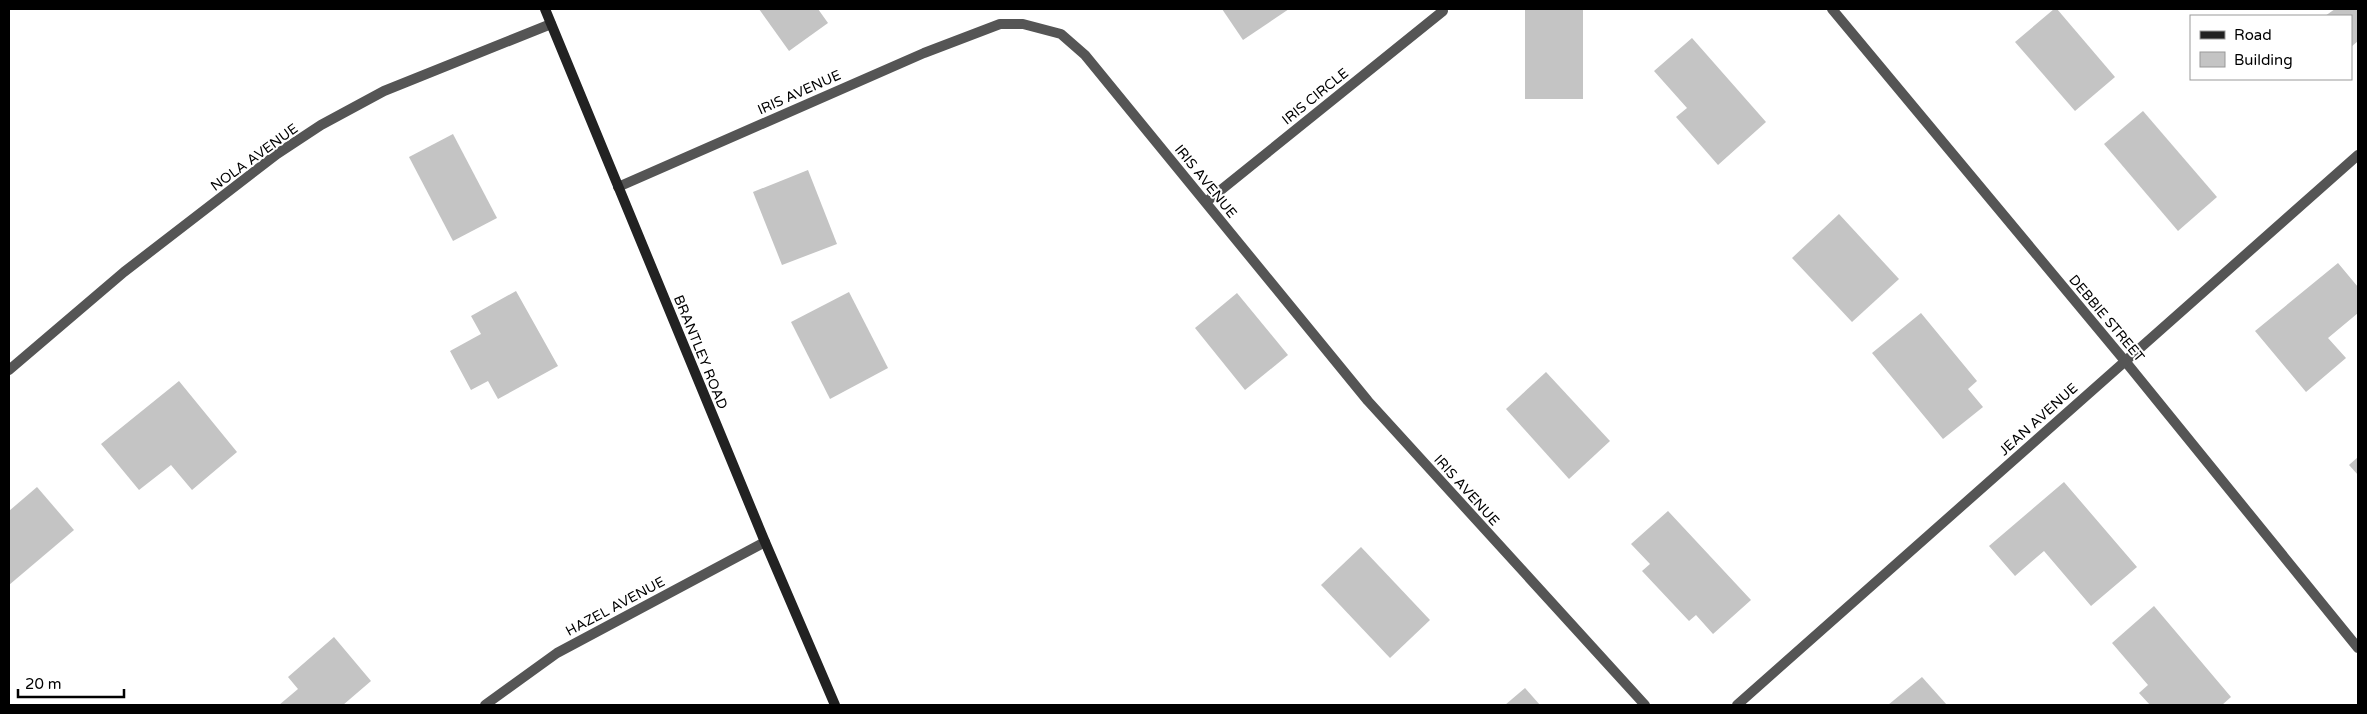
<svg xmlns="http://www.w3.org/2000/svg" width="2367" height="714" font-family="'Varela Round',sans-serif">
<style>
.building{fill:#c4c4c4}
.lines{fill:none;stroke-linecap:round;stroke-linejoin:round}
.street{stroke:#555;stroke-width:10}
.secondary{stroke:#222;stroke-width:10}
.labels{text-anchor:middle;stroke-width:4;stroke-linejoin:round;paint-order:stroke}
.street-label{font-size:14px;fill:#000;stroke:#fff}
</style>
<rect width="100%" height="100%" fill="#fff"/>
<g class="building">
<polygon points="759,9 818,9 828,23 789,51"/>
<polygon points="1222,9 1289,9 1243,40"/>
<rect x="1525" y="9" width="58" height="90"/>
<polygon points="2054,9 2057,9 2115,77 2075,111 2015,42"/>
<polygon points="2335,9 2358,9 2358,41 2351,47 2351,16 2325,16"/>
<polygon points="1692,38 1766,122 1718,165 1676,117 1687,108 1654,71"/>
<polygon points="2143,111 2217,197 2178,231 2104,144"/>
<polygon points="453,134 497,218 453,241 409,157"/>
<polygon points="808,170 837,244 782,265 753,192"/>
<polygon points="1839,214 1899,279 1852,322 1792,258"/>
<polygon points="2338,263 2358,287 2358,313 2328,338 2346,358 2306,392 2255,331"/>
<polygon points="516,291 558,366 498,399 488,381 471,390 450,351 481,334 471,316"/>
<polygon points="849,292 888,368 830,399 791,322"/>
<polygon points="1237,293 1288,355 1245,390 1195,328"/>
<polygon points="1921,313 1977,381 1968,389 1983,407 1943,439 1872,353"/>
<polygon points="1546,372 1610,441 1569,479 1506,409"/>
<polygon points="179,381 237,452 192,490 171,465 139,490 101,444"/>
<polygon points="2358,457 2358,475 2349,465"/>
<polygon points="2064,482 2137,567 2091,606 2044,551 2015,576 1989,546"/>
<polygon points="37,487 74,530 9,585 9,511"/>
<polygon points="1668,511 1751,600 1713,634 1696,615 1689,621 1642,571 1650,564 1631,544"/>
<polygon points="1361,547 1430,620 1390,658 1321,585"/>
<polygon points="2154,606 2231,697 2222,705 2150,705 2139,693 2148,685 2112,643"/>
<polygon points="334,637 371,681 343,705 279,705 298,689 288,677"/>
<polygon points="1922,677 1947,705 1888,705"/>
<polygon points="1525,688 1540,705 1505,705"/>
</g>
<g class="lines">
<g class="street">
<polyline points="1832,9 2125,361 2358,648"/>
<polyline points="618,187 924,53 1000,24 1023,24 1061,34 1085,55 1368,401 1645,705"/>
<polyline points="1206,202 1443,11"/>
<polyline points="9,370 124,272 277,154 321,125 384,91 551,24"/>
<polyline points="485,705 557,653 765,542"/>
<polyline points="1737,705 2358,155"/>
</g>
<polyline class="secondary" points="545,9 765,542 835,705"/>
</g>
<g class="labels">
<g class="street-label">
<text transform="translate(799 92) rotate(-24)" y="5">IRIS AVENUE</text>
<text transform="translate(1315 96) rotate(-39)" y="5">IRIS CIRCLE</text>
<text transform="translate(254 157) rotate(-36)" y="5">NOLA AVENUE</text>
<text transform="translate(1206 181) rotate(51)" y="5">IRIS AVENUE</text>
<text transform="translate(2107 318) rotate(50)" y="5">DEBBIE STREET</text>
<text transform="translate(701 352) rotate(68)" y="5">BRANTLEY ROAD</text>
<text transform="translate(2038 419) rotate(-42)" y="5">JEAN AVENUE</text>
<text transform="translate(1467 490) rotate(48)" y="5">IRIS AVENUE</text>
<text transform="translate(615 606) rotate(-28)" y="5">HAZEL AVENUE</text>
</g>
</g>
<rect width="2367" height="714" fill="none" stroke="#000000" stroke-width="20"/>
<rect x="2190" y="15" width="162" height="65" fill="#ffffff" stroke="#999999"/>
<rect x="2200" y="31" width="25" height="8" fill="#222222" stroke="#999999"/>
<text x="2234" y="40" font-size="15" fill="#000000">Road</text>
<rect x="2200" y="52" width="25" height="15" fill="#c4c4c4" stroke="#999999"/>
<text x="2234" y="65" font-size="15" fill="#000000">Building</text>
<path d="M18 689v8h106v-8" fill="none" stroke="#000000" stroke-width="2.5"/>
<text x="25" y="689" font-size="15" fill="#000000" stroke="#ffffff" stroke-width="4" paint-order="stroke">20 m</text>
</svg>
